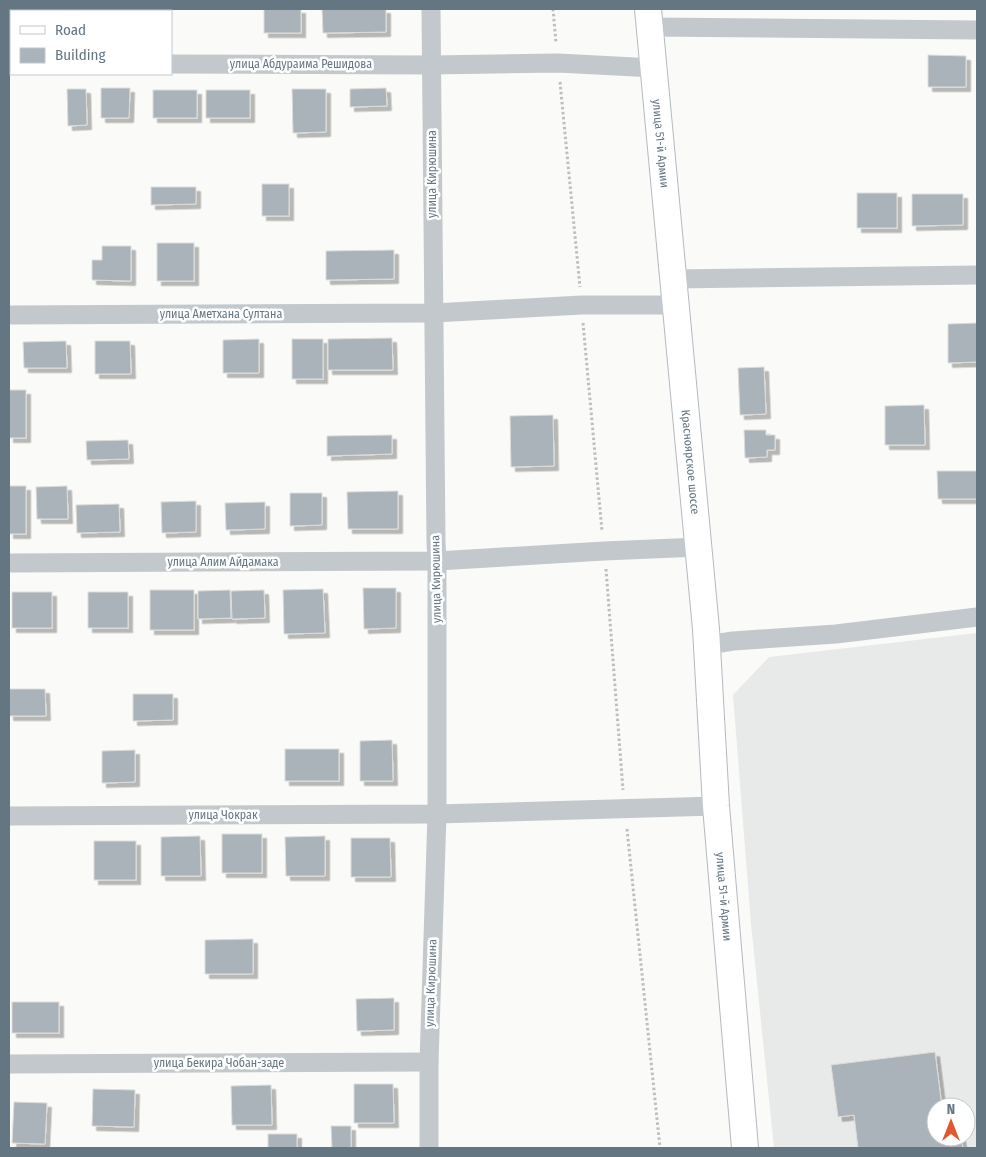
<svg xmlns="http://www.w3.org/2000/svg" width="986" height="1157" font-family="'Fira Sans Condensed',sans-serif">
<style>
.built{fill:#e8e9e9;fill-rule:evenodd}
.building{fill:#aab3b9;stroke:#dcdcda;filter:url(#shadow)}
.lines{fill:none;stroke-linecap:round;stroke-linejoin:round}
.secondary-casing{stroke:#b3babf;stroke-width:28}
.path{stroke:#bbbfc2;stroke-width:3;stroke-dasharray:2.5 2.5;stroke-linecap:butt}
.minor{stroke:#c3c8cc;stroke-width:19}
.secondary{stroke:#fff;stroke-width:26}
.labels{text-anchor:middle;stroke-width:5;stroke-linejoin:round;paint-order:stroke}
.street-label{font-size:12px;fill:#657683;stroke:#fff}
</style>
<defs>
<filter id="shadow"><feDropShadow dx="4.5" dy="4.5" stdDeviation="0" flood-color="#0004"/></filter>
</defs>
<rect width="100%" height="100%" fill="#fafaf8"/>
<path class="built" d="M977,633V1148H774L751,924L733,695L769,657ZM936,1107H966V1137H936Z"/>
<g class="building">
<polygon points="9,9 45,9 45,11 11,11 11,34 9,34"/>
<rect x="92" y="9" width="37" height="2"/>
<rect x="264" y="9" width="37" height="24"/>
<polygon points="322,9 386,9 386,32 323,33"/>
<polygon points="928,55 966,56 966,87 928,87"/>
<polygon points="101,88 130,88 129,118 101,118"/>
<polygon points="386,88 387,106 350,107 350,89"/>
<polygon points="67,89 86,89 87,125 68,126"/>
<polygon points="292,89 326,89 326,132 293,133"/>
<rect x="153" y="90" width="44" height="28"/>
<rect x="206" y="90" width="44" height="28"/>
<rect x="262" y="184" width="27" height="32"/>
<polygon points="151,187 196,187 196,204 151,205"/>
<rect x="857" y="193" width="40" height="35"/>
<polygon points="912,194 963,194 963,225 912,226"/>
<rect x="157" y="243" width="37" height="38"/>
<polygon points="102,246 131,246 131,281 92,280 92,260 102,260"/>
<polygon points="394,250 394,279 326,280 326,251"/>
<polygon points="977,323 977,362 948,363 948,324"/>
<polygon points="392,338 393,370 328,370 328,339"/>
<polygon points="259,339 259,373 223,373 223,340"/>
<rect x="292" y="339" width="31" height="40"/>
<polygon points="66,341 67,368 24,368 23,342"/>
<polygon points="95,341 130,341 131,374 95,374"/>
<polygon points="764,367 766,414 740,415 738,368"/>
<rect x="9" y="390" width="17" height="48"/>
<polygon points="924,405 925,445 885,445 885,406"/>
<polygon points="553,415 554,466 511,467 510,416"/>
<polygon points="744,430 766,430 766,435 775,435 775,450 767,450 767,457 745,458"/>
<polygon points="392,435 392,454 327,456 327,436"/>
<polygon points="128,440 129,459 87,460 86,441"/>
<polygon points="937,471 977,471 977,499 938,499"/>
<rect x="9" y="486" width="17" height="48"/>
<polygon points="67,486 68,519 37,519 36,487"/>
<polygon points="398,491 398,529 348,529 347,492"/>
<polygon points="290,493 322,493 322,525 290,526"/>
<polygon points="196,501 196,532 162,533 161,502"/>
<polygon points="265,502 265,529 226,530 225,503"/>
<polygon points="119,504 120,532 77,533 76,505"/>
<polygon points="363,588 396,588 396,628 364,629"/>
<polygon points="323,589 325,633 284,634 283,590"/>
<rect x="150" y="590" width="44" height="40"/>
<polygon points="230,590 231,618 198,619 198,591"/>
<polygon points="264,590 265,618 232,619 231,591"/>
<rect x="12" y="592" width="40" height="36"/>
<rect x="88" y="592" width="40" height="36"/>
<polygon points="9,689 45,689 46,716 9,716"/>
<polygon points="133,694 173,694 173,720 133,721"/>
<polygon points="392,740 393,781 360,781 360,741"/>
<rect x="285" y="749" width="54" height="32"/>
<polygon points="135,750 135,782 102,783 102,751"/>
<rect x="222" y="834" width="40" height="39"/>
<polygon points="200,836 201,876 161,876 161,837"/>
<polygon points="325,836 325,876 286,876 285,837"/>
<polygon points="351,838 390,838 391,877 351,877"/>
<rect x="94" y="841" width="42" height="39"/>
<polygon points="253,939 253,974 205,974 205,940"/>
<polygon points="394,998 394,1030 357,1031 356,999"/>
<rect x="12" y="1002" width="47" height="31"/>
<polygon points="935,1052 942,1107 957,1105 958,1107 936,1107 936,1137 961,1137 963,1148 858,1148 854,1115 838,1117 831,1065"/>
<polygon points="354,1084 393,1084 394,1123 354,1123"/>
<polygon points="271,1085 272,1125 232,1125 231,1086"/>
<polygon points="93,1089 135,1090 134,1127 92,1126"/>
<polygon points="14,1102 47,1103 45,1144 12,1143"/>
<polygon points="331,1126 351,1126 351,1148 332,1148"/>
<rect x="268" y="1134" width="29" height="14"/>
</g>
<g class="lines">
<g class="secondary-casing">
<g id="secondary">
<path id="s1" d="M648,9L706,629L716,806L745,1148"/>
</g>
</g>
<g class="path">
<polyline points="553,9 556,43"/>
<polyline points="560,82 580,287"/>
<polyline points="583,323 602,531"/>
<polyline points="606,569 623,790"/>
<polyline points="627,829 660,1148"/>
</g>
<g class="minor">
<polyline points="650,27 977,30"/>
<polyline points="9,64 11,64"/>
<polyline points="171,64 431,65 558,63 654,68"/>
<polyline points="674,279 977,275"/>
<polyline points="9,315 433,313 582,305 677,305"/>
<polyline points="9,563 437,561 604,551 699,547"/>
<polyline points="708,645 733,641 836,634 977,617"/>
<polyline points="9,816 437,814 716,806"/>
<polyline points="9,1064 429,1062"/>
<polyline points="429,1148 429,1062 437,814 437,561 436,542 431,9"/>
</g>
<use href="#secondary" class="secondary"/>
</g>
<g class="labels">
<g class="street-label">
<text x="301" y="68">улица Абдураима Решидова</text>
<text dy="4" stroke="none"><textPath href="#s1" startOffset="135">улица 51-й Армии</textPath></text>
<text transform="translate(432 174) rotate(-90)" y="4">улица Кирюшина</text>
<text x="221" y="318">улица Аметхана Султана</text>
<text dy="4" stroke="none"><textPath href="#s1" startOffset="455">Красноярское шоссе</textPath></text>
<text x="223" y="566">улица Алим Айдамака</text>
<text transform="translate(436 579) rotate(-91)" y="4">улица Кирюшина</text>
<text x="223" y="819">улица Чокрак</text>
<text dy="4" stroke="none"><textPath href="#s1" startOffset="891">улица 51-й Армии</textPath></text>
<text transform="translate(431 983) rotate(-88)" y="4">улица Кирюшина</text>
<text x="219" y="1067">улица Бекира Чобан-заде</text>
</g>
</g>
<rect width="986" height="1157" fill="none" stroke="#657683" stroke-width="20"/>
<rect x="10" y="10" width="162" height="65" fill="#ffffff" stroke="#c1c8cd"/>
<rect x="20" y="26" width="25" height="8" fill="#ffffff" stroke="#c1c8cd"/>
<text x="55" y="35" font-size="15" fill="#657683">Road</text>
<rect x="20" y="48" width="25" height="15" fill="#aab3b9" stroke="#c1c8cd"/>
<text x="55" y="60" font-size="15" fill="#657683">Building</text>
<g transform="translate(951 1122)"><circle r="24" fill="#ffffff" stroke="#c1c8cd"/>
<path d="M0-4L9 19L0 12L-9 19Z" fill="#e4572e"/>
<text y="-8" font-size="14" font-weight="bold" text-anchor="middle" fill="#657683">N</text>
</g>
</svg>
